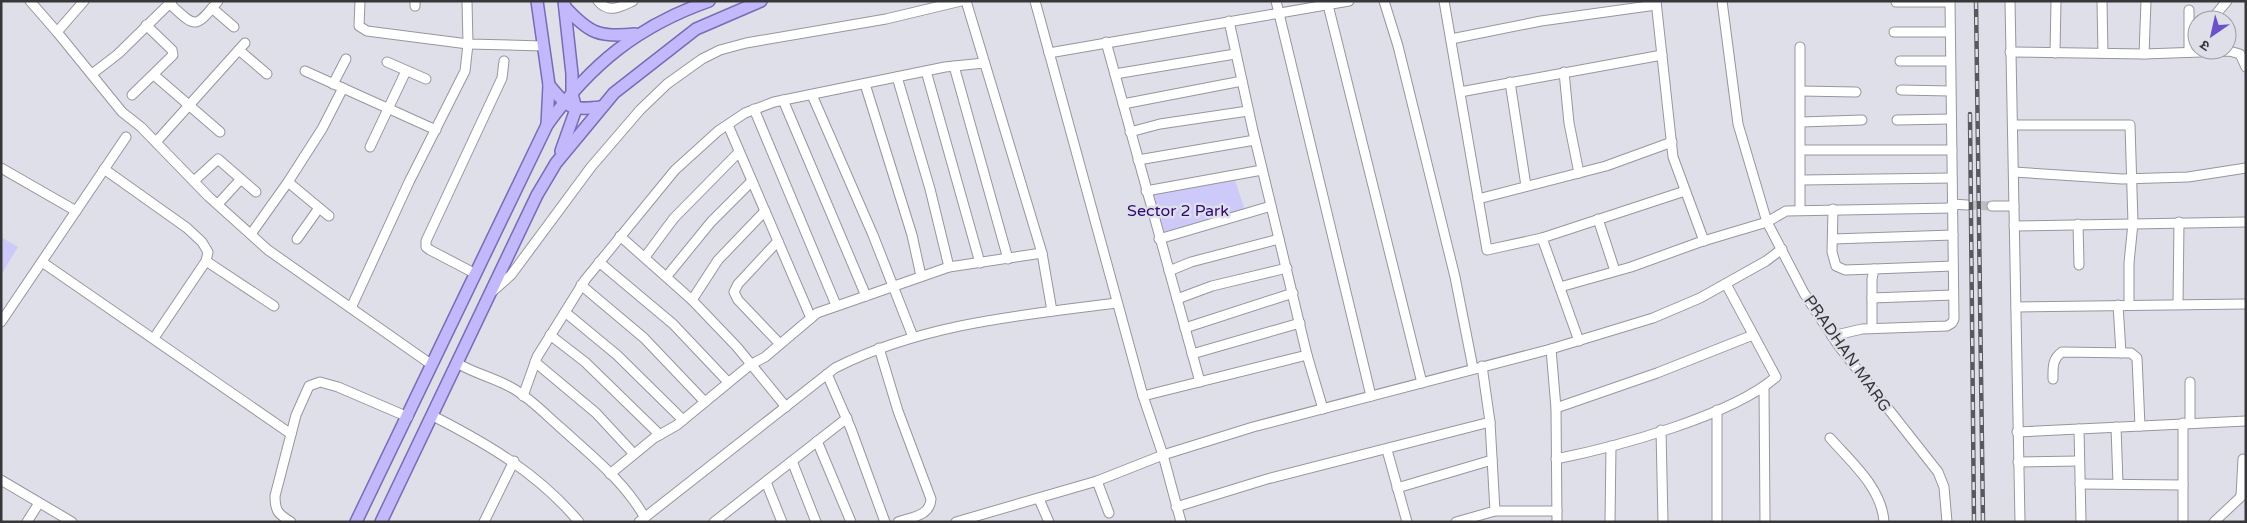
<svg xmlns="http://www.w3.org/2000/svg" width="2247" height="523" font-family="'Varela Round','Noto Sans Devanagari',sans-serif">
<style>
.green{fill:#cdc9f9}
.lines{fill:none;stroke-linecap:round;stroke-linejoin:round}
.minor-tunnel{stroke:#bdbdc6;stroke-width:9;stroke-dasharray:9 4.5;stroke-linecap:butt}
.minor-casing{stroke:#96969f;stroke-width:11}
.major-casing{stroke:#776cb6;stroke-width:14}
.minor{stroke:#fff;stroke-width:9}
.major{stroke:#c2b8fb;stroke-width:11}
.rail-casing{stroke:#58585d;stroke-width:4.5}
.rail{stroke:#dfdfe9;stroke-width:2.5;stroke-dasharray:8;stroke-linecap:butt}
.labels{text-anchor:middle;stroke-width:5;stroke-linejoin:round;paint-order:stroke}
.park-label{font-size:16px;fill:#2f0874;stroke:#dfdfe9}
.street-label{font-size:16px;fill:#37373a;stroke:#dfdfe9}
</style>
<rect width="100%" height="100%" fill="#dfdfe9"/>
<g class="green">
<polygon points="1234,177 1246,213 1161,237 1148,192"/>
<polygon points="1,237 18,247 1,275"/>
</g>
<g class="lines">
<polyline class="minor-tunnel" points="1967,205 1992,206"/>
<g class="minor-casing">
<g id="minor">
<polyline points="30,1 57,32"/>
<polyline points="84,1 57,32 122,112 141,127 209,197 268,250 432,365"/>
<polyline points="360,1 359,26 367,31 468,44 543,46"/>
<path d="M598,1C609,14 620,7 633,1"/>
<polyline points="966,1 1042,253 1052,311"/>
<polyline points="1035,1 1143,396 1163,455 1181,522"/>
<polyline points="1276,1 1371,396"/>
<polyline points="1384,1 1398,46 1455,277 1473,368"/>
<polyline points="1444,1 1487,250 1542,238 1685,191"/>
<polyline points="1656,1 1673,157 1704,241"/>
<polyline points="1722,1 1738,124 1767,222 1804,293 1838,345 1938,472 1944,487 1947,522"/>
<polyline points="2010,1 2020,522"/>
<polyline points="2102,1 2103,53"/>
<polyline points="1896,2 1950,2"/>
<path d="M170,4C196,28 195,29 218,1"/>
<polyline points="1328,5 1422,383"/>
<polyline points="415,6 415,1"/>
<polyline points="212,8 234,27"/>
<polyline points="2211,20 2227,1"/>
<polyline points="1229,21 1253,131 1307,355 1323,409"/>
<polyline points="1894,32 1949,32"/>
<polyline points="1451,39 1541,21 1656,5"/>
<polyline points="1106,42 1200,382"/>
<polyline points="1800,47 1800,210"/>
<polyline points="239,50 267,74"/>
<polyline points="2010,52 2144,54 2229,51 2240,54 2246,67"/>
<polyline points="2189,52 2189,10"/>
<polyline points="1049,53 1349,1"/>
<polyline points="2055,53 2056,1"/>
<polyline points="2144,54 2146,1"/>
<polyline points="1900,61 1949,61"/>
<polyline points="387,62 426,79"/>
<polyline points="954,66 1008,259"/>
<polyline points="305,71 436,130"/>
<polyline points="926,71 980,263"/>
<polyline points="1564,72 1569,123 1579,173"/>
<polyline points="92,74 118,54 172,1"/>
<polyline points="1115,74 1235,54"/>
<polyline points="154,75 220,132"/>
<polyline points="897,77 930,189 949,267"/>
<polyline points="1510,82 1526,186"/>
<polyline points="333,84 346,59"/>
<polyline points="865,84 912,235 921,276"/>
<polyline points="1901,90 1950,91"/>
<polyline points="1801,91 1856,92"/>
<polyline points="1460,92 1662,55"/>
<polyline points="132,95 173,55 172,50 146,25"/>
<polyline points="812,95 873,235 913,337"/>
<polyline points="783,100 866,296"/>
<polyline points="1123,104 1242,81"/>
<polyline points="754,109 836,305"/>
<polyline points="1897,120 1951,119"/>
<polyline points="1801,122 1862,120"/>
<polyline points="728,125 811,318"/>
<polyline points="2013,125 2130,125 2133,223 2129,263 2129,305"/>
<polyline points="1130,132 1160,124 1248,111"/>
<polyline points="156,142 245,43"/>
<polyline points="370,147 406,71"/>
<polyline points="1801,150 1952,150"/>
<polyline points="1138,160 1255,140"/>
<polyline points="1,168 76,211"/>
<polyline points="104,169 187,228 202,242 208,252 206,261 154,338"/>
<polyline points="2014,172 2122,179 2188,177 2246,168"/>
<polyline points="1801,180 1952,178"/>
<polyline points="194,181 218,159 256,192"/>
<polyline points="288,182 322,129 343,88"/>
<polyline points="1146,191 1262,170"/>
<polyline points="1478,199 1606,166 1672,142"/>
<polyline points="218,204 241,179"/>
<polyline points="1952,204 1967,205"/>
<polyline points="1992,206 2014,206"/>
<polyline points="1833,209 1832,252 1836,266 1845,270 1874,269"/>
<polyline points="1598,219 1615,271"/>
<polyline points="2078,224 2079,265"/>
<polyline points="2014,226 2246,222"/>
<polyline points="251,234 288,182 329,216"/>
<polyline points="620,236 692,300 737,347 786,407"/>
<polyline points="1542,238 1579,341"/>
<polyline points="297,239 319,208"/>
<polyline points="1159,239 1271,206"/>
<polyline points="1833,239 1953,235"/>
<polyline points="778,241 738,284 734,292 738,300 780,344"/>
<polyline points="645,257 674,218 739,152"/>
<polyline points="206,261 274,306"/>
<polyline points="42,262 291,434"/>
<polyline points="599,262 673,324 728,382"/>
<polyline points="1169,271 1191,262 1279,239"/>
<polyline points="474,273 430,250 426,247 426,241 502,78 504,61"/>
<polyline points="667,276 711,222 752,181"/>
<polyline points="581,285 644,338 705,402"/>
<polyline points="1560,287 1631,267 1700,242 1767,222 1786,211 1953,208"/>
<polyline points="492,292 511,275 591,167 640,110 667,84 702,59 720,50 746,43 886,19 961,1"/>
<polyline points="1872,298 1953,295"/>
<polyline points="1177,299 1212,286 1287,268"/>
<polyline points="692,300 718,260 765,211"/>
<polyline points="2178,304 2179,222"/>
<polyline points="2118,305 2121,353"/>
<polyline points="2016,307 2246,304"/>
<polyline points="351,308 409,182 465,71 468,44 467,1"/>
<polyline points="565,312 617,355 683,420"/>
<polyline points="1,322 126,137"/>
<polyline points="1185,328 1293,293"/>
<polyline points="1872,328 1872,279 1874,269 1953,266"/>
<polyline points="550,335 585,362 660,435"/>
<polyline points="1832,336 1862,329 1947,326 1952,323 1954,319 1950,1"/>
<path d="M879,348L898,411L931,499C930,516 912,517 898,522"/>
<polyline points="1551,349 1556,408 1557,522"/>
<polyline points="1192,354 1300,323"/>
<polyline points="535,362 596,413 634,454"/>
<path d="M457,363C475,374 496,378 514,389C531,399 546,415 561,428C591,455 625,482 645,518"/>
<polyline points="1482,366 1490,422 1495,511"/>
<polyline points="827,374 851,429 885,522"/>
<path d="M2053,379C2053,368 2052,359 2062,352L2131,353L2137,358L2140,426"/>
<polyline points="2190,382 2190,423"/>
<polyline points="1764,387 1765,522"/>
<polyline points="523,396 537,357 585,280 675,170 718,131 745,113 774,102 945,67 984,63"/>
<polyline points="1143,396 1307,355"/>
<polyline points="1556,408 1657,373 1753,335"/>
<path d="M433,416C488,444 539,474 579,522"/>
<polyline points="2116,427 2118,484"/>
<polyline points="2079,429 2081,522"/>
<polyline points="1661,430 1663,522"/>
<polyline points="2017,432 2246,421"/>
<path d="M1830,438C1851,462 1882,488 1884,522"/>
<polyline points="817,441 851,522"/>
<polyline points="1387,450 1407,522"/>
<path d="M1556,459C1616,447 1731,416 1776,377L1726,284"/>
<polyline points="792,461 816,522"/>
<polyline points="2018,462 2079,461"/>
<polyline points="610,474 654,438 677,425 750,365 765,357 817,313 949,267 1042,253"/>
<polyline points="1,480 72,522"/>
<polyline points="1097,481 1109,513"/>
<polyline points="766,482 782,522"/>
<polyline points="2080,484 2183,485"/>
<polyline points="1397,488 1492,460"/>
<polyline points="2241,496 2243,459"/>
<polyline points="1039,499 1049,522"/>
<polyline points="1176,507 1267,479 1490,422"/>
<polyline points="27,522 39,503"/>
<path d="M291,522C278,514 275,511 275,496L296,415L309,386L320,382L338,387L408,417"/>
<polyline points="484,522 514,461"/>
<path d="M639,522L835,368C922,324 1021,315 1117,303"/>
<polyline points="714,522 847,418"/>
<polyline points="956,522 1097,481 1163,455 1253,427 1551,349 1653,318 1700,298 1766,261 1782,249"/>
<polyline points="1456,522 1495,511 1557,511"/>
<polyline points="1610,522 1611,446"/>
<polyline points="1717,522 1717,410"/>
<polyline points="2183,522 2183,423"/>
<polyline points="2214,522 2246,492"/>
</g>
</g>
<g class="major-casing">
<g id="major">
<polyline points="537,1 549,85 547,125"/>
<path d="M565,7C589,33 599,38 635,34"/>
<path d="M549,85C569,109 570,110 601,107"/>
<polyline points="561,151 576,109 572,94 572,74 564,1"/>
<path d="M356,522L547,125C591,64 638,26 709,1"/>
<polyline points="381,522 537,195 556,163 614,93 696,29 761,1"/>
</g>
</g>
<use href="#minor" class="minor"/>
<use href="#major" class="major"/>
<g class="rail-casing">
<g id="rail">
<polyline points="1976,1 1983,522"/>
<polyline points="1970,114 1974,522"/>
</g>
</g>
<use href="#rail" class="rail"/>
</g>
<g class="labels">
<g class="park-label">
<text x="1178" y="216">Sector 2 Park</text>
</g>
<g class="street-label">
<text transform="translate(1848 353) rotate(55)" y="6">PRADHAN MARG</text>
</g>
</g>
<rect width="2247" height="523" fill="none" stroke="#37373a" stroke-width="5"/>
<g transform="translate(2212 35) rotate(214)"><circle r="24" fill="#dfdfe9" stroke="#9c9ca3"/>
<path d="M0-4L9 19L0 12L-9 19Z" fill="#6b52cb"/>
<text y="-8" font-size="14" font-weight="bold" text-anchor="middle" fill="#37373a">उ</text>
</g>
</svg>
